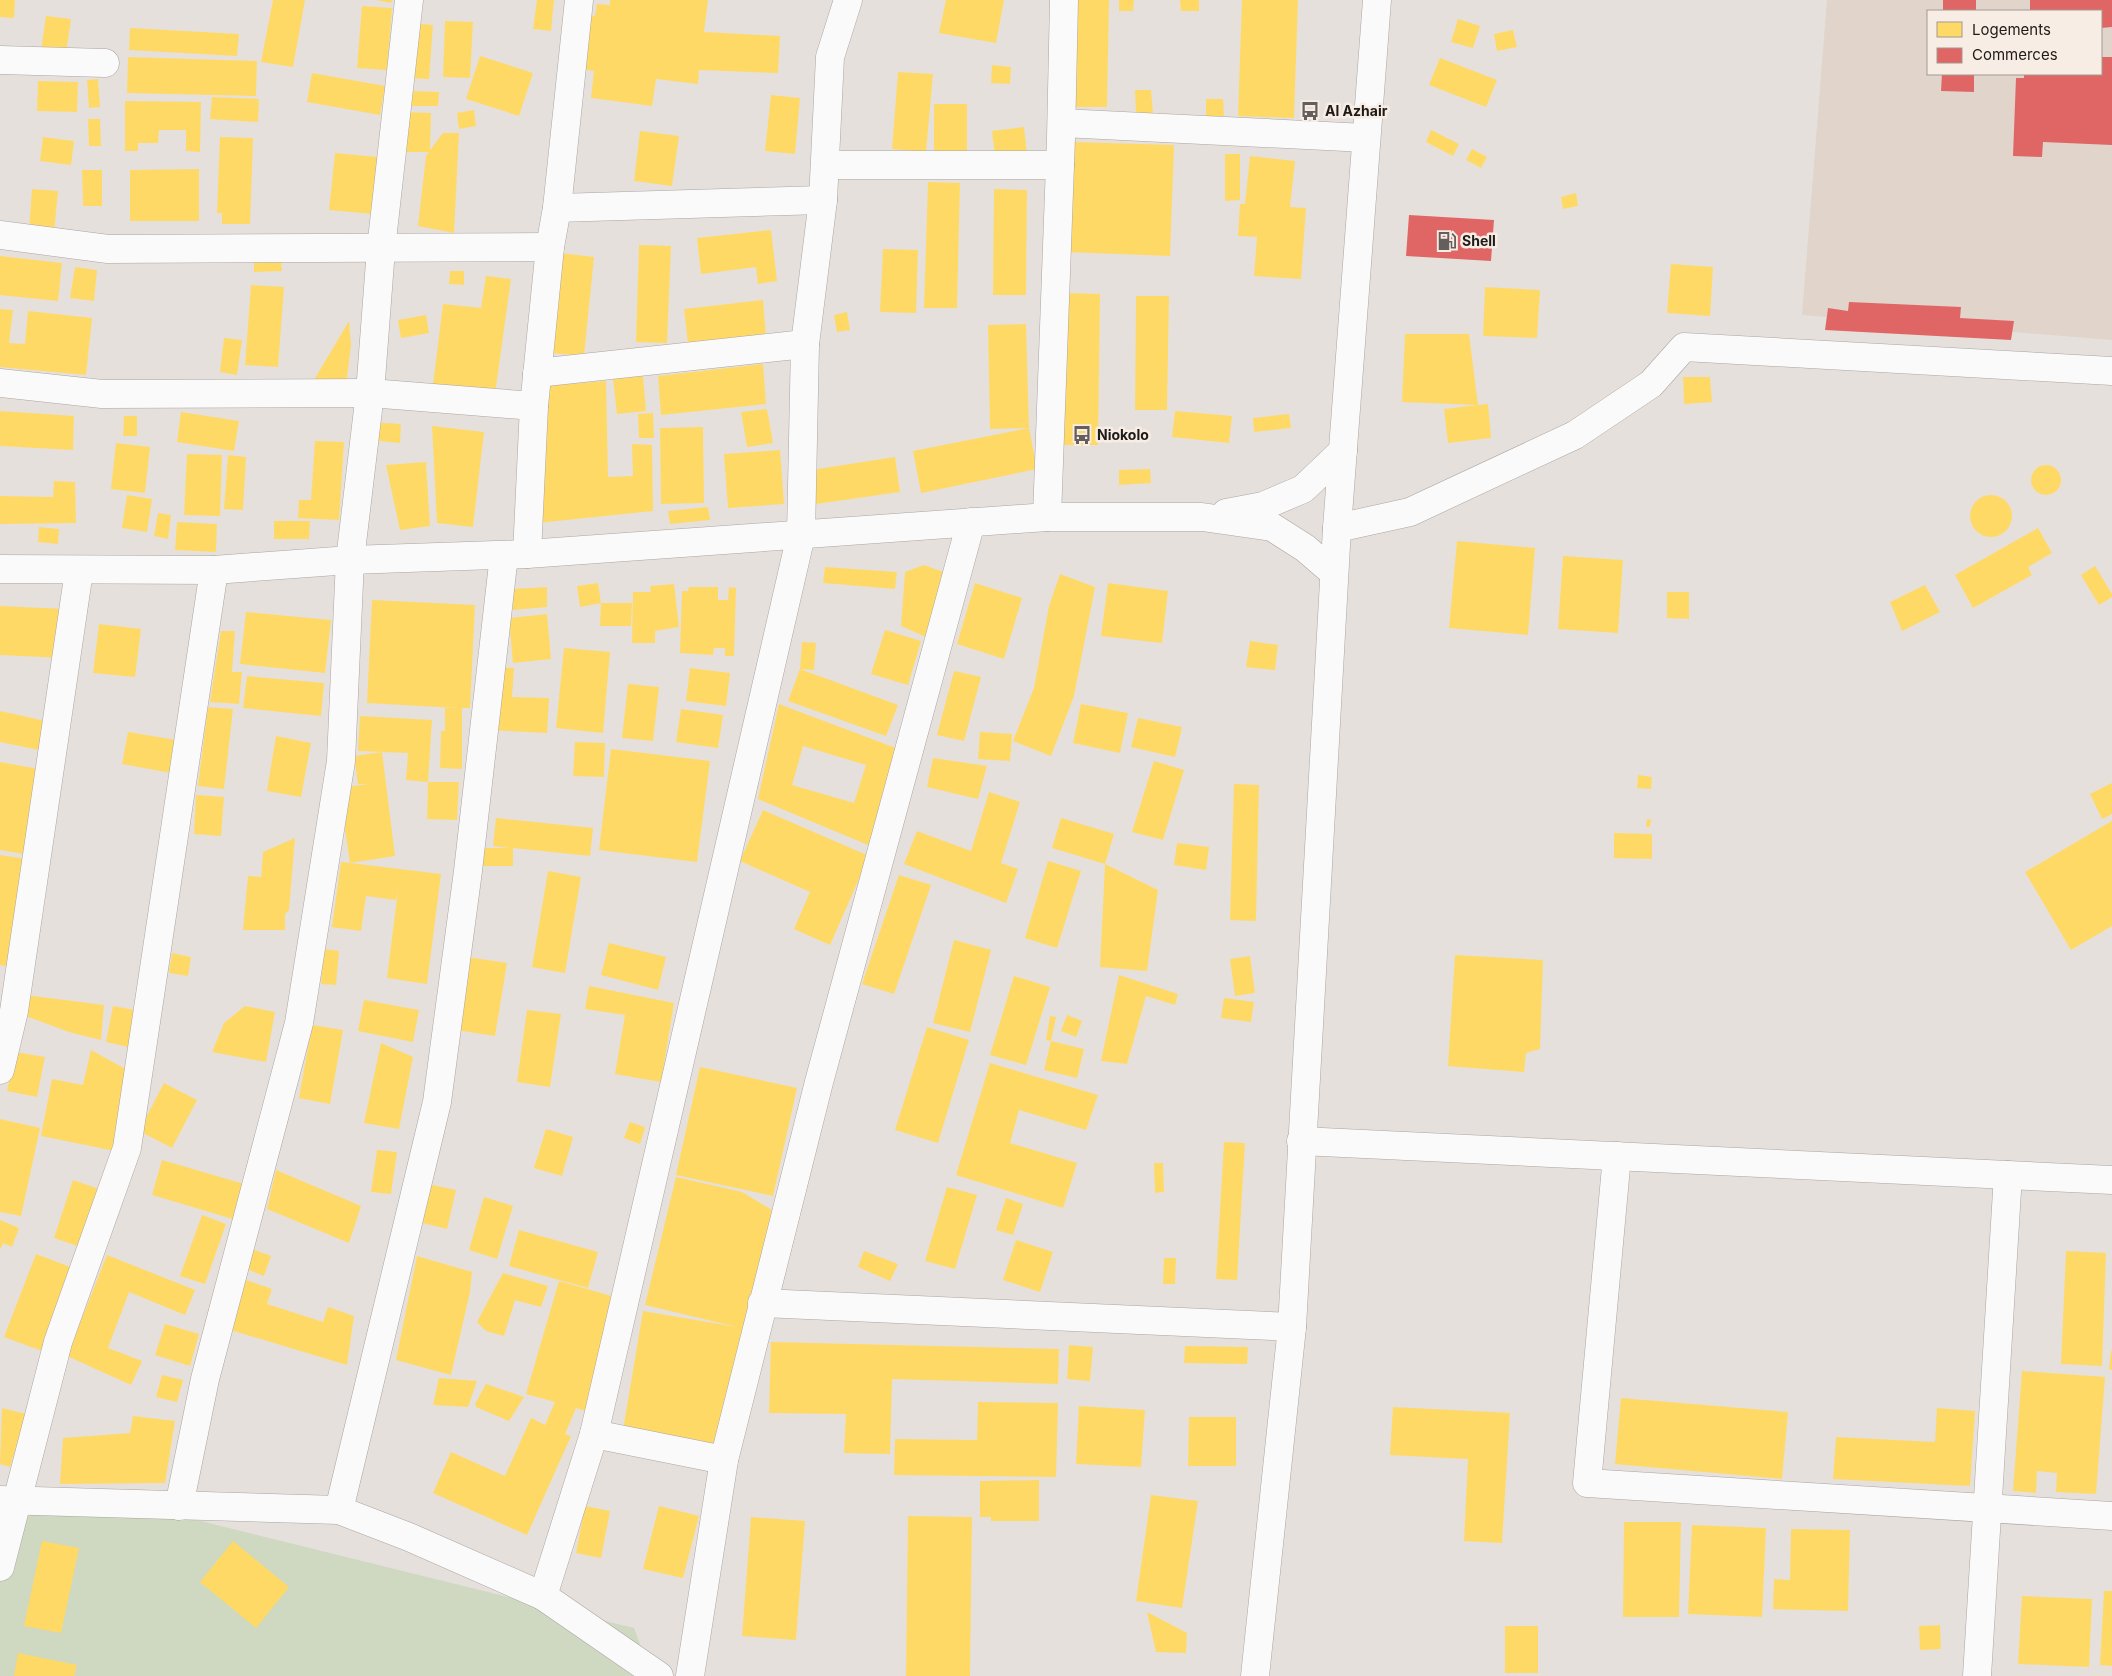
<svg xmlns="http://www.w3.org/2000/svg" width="2112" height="1676" font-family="Inter,sans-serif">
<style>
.built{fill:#e1d4cb;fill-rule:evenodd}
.green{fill:#cfd8c0}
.homes{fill:#ffd966;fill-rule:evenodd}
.shops{fill:#e06666}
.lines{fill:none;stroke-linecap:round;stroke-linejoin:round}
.street-casing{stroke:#aaa5a2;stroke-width:29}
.secondary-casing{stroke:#aaa5a2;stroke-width:29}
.primary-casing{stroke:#aaa5a2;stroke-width:29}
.street{stroke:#fbfafa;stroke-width:28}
.secondary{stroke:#fbfafa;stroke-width:28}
.primary{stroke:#fbfafa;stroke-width:28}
.labels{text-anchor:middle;stroke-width:5;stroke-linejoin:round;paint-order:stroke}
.poi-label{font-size:14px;font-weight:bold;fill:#1e1a17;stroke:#f8ede4;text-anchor:start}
</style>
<rect width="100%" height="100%" fill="#e6e0dc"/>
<path class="built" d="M1827,0H2112V340L1802,315ZM1928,11H2101V74H1928Z"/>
<polygon class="green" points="71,1489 634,1628 652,1676 0,1676 0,1535"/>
<g class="homes">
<polygon points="0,0 15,0 14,18 0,17"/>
<polygon points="273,0 305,0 293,67 261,62"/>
<polygon points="376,0 392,0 391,3"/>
<polygon points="537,0 554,0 551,31 533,29"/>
<polygon points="610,0 708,0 704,32 780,36 778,73 699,70 698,84 656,79 652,106 591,98 594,71 576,68 583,14 595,16 597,4 610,5"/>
<polygon points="946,0 1004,0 996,43 939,33"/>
<polygon points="1076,0 1109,0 1107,107 1075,107"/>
<polygon points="1119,0 1134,0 1133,11 1119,11"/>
<polygon points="1180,0 1199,0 1199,11 1181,11"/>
<polygon points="1242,0 1298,0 1294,118 1238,116"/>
<polygon points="362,6 392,8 387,70 357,68"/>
<polygon points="46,16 71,19 65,60 40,57"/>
<polygon points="1458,19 1480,26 1473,48 1451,42"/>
<polygon points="445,21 473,22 470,78 443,77"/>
<polygon points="408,23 433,25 429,79 404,78"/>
<polygon points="130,28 239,34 237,56 129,50"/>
<polygon points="1513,30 1517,47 1497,51 1494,34"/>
<polygon points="480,56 533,73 519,116 466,99"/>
<polygon points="128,57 257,61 256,96 127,93"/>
<polygon points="1440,58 1497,80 1486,107 1429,85"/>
<polygon points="992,65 1011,67 1010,84 991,83"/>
<polygon points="898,72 933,74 926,152 892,149"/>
<polygon points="312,73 385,86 380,115 307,102"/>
<polygon points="98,79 100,107 89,108 87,80"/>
<polygon points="38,81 78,82 77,112 37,111"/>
<polygon points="1135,90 1151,90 1153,113 1136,114"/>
<polygon points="410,91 439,92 438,106 410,106"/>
<polygon points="771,95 800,98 795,154 765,151"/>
<polygon points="212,97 259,99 258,122 210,119"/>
<polygon points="1206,99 1223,99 1224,116 1206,116"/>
<polygon points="125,101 201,102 200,152 186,151 186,130 159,130 158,143 138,143 138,151 125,151"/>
<polygon points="934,104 967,104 967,152 934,153"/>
<polygon points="474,110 476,126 459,129 457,113"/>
<polygon points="406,112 431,113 430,150 443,133 459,133 454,233 418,226 426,156 429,152 405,152"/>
<polygon points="88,119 100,119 101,146 89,146"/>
<polygon points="1024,127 1027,154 995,157 992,131"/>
<polygon points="1431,130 1459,144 1453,156 1426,142"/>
<polygon points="640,131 679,136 672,186 634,181"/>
<polygon points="43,137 74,141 71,165 40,161"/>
<polygon points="220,137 253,138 250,224 222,224 222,213 217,213"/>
<polygon points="1074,142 1174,145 1170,256 1066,252"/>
<polygon points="1472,149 1487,157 1481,168 1466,160"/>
<polygon points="335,153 378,157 373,214 329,210"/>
<polygon points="1225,154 1240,154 1240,200 1225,201"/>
<polygon points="1250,156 1295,161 1290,207 1306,208 1301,279 1254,276 1257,237 1238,236 1240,204 1245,204"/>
<polygon points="199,169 199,221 130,221 130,170"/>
<polygon points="82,170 102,170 102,206 83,206"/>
<polygon points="928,182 960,183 957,308 924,308"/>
<polygon points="32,189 58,191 54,233 29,231"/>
<polygon points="994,189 1027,190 1026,295 993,295"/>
<polygon points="1576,193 1578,206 1563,209 1561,197"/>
<polygon points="771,230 777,281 758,284 756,267 701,274 697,238"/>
<polygon points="639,245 671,246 667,343 636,342"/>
<polygon points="883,249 918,250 916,313 880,312"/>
<polygon points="561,253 594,257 584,356 551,353"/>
<polygon points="0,256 62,263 58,301 0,295"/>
<polygon points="254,261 281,261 282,271 254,272"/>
<polygon points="1671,264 1713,267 1710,316 1667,313"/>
<polygon points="75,267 97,270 94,301 70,298"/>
<polygon points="450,271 464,271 464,285 449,284"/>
<polygon points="486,276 511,279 495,394 433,385 443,304 481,308"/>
<polygon points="251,285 284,287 278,367 245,365"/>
<polygon points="1485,287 1540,290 1537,338 1483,336"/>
<polygon points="1065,293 1100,294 1098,445 1062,445"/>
<polygon points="1136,296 1169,296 1167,410 1135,410"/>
<polygon points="763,300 766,336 688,344 684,309"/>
<polygon points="0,309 13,310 9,343 25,344 28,311 92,318 86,375 0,367"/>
<polygon points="847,312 850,330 837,332 834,315"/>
<polygon points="426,315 429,333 401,338 398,320"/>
<polygon points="349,321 351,345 346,386 314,380"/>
<polygon points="1026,324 1029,428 990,429 988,325"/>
<polygon points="1405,334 1469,334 1478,405 1488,404 1491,438 1448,443 1444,409 1478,405 1402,402"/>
<polygon points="224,338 242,340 237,375 220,372"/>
<polygon points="763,364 766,404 661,415 658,376"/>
<polygon points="643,376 646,411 617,414 613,379"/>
<polygon points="1683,377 1710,377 1712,402 1684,404"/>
<polygon points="606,381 608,477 633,476 632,444 652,445 653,511 537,523 545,386"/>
<polygon points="767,409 773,443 747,447 741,412"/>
<polygon points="0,411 74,416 73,450 0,446"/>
<polygon points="1175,411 1232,416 1229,443 1172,437"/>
<polygon points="181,412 239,421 234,451 177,442"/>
<polygon points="653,413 654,438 639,438 638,414"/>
<polygon points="1289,414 1291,428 1254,432 1253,418"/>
<polygon points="124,416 137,416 137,436 123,436"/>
<polygon points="370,422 401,424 400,443 369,440"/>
<polygon points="432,426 484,432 473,527 437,523"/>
<polygon points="703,427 704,503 661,504 660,428"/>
<polygon points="1029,428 1037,469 921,493 913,451"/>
<polygon points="315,441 344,442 339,520 298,518 299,500 311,500"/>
<polygon points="116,443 150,447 145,493 111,489"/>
<polygon points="780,450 784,504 728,508 724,454"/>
<polygon points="187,454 222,455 220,516 184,515"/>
<polygon points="228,455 246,457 243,510 224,509"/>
<polygon points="895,457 900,492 816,504 811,470"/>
<polygon points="426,462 430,526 400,530 386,465"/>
<circle cx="2046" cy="480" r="15"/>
<polygon points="1150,469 1151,483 1119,485 1119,470"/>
<polygon points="54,481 75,482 76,523 0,524 0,496 53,497"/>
<polygon points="127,495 152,499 147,532 122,528"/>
<circle cx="1991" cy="516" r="21"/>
<polygon points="708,507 710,520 670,524 668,511"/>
<polygon points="158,513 171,515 168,539 154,536"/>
<polygon points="274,521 310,521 309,539 274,539"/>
<polygon points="177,522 217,524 216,552 175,550"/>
<polygon points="39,527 59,529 58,544 38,542"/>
<polygon points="2038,528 2052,553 2028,567 2032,575 1973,608 1955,575"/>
<polygon points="1457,541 1535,548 1528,635 1449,628"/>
<polygon points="1563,556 1623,560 1618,633 1558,629"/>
<polygon points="924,565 946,573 935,641 901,626 905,572"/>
<polygon points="2095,566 2112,594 2112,597 2099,605 2081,575"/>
<polygon points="825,567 897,572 895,589 823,583"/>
<polygon points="1060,574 1095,587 1074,696 1051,756 1013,741 1034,688 1049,606"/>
<polygon points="598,583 601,603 580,607 577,586"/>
<polygon points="975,583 1022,598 1004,659 957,644"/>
<polygon points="1108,583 1168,591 1162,643 1101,636"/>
<polygon points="674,584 679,627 655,631 655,643 632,643 633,592 651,592 650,586"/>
<polygon points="1925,585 1940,612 1902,631 1890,602"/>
<polygon points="547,587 547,607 513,610 512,589"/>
<polygon points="689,587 718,587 718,600 728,600 729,587 736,588 734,656 725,656 725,648 714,648 713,655 680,653 682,591 688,591"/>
<polygon points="1667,592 1689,592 1689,619 1667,618"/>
<polygon points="372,600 475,605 470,708 462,708 462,769 440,768 441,731 445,731 445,708 457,708 367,703"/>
<polygon points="601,603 632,603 631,626 600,626"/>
<polygon points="0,606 65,609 63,658 0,655"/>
<polygon points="246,612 331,620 325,673 240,664"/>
<polygon points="547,614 551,659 513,663 509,618"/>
<polygon points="99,624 141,629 135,677 93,673"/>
<polygon points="885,630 921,641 908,685 871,674"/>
<polygon points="221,631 235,631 232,672 242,672 239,704 210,702"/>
<polygon points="1250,641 1278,645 1275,670 1246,667"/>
<polygon points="802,642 816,643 814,670 800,669"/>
<polygon points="564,648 610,652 603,733 556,728"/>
<polygon points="493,667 514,668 512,697 549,698 547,733 490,730"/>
<polygon points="690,668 730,673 726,706 686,701"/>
<polygon points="800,669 898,705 886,736 788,701"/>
<polygon points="954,671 981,677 964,741 937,735"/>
<polygon points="247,676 324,683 321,716 243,708"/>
<polygon points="628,684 659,687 653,741 622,738"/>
<path d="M779,704L901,750L868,845L758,799ZM803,746L866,765L854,803L792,785Z"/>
<polygon points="1081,704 1128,713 1120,753 1073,743"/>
<polygon points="208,707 233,709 224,789 198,786"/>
<polygon points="681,709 723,715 718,748 676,742"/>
<polygon points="0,711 50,722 44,751 0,742"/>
<polygon points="360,716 432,720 428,782 406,780 408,753 358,751"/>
<polygon points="1138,718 1182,727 1175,757 1131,747"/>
<polygon points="128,732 176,740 171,773 122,764"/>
<polygon points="980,732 1012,734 1010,761 978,759"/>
<polygon points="276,736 311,743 301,797 267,791"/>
<polygon points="575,742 605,743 604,777 573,776"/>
<polygon points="611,749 710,761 697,862 599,850"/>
<polygon points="382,752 395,856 350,863 441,874 427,984 387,978 398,890 396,900 366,896 361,931 332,927 341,862 350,863 339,788 368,784 358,784 354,756"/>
<polygon points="933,758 987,766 978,799 927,787"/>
<polygon points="1154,761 1184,770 1163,840 1132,832"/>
<polygon points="0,762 44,770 29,855 0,850"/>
<polygon points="1638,775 1652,777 1651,789 1637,788"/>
<polygon points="428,782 459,782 457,820 427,819"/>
<polygon points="2112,783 2112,814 2102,819 2090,794"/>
<polygon points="1234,784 1259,785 1256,921 1230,920"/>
<polygon points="989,792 1020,802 1001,863 1018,869 1006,903 904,864 917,831 971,851"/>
<polygon points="196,795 224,797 221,836 194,834"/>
<polygon points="763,810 869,856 830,945 794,929 810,892 740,861"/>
<polygon points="496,818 593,828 590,856 513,848 513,866 479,866 480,848 509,848 493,846"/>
<polygon points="1061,818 1114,834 1105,864 1052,848"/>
<polygon points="1647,819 1651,820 1650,827 1646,827"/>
<polygon points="2112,821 2112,926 2071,950 2025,872"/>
<polygon points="1614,833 1652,834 1652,859 1614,858"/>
<polygon points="295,838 289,910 285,914 285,930 243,930 248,876 261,877 263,852"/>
<polygon points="1177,843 1209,847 1206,870 1174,865"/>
<polygon points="0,855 28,859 11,967 0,965"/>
<polygon points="1048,861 1081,871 1057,948 1025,938"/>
<polygon points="1105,864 1158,890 1147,971 1100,967"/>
<polygon points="548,871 581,877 565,973 532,967"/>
<polygon points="899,875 931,885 894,994 862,984"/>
<polygon points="954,940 991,950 970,1032 933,1023"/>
<polygon points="609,943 666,957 658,990 601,975"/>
<polygon points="324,949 339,951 336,985 321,984"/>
<polygon points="172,953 191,957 188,976 169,973"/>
<polygon points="1455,955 1543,960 1540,1049 1526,1053 1524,1072 1448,1066"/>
<polygon points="1250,956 1255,993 1235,996 1230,959"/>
<polygon points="467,957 507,963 495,1036 456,1030"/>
<polygon points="1119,975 1178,994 1175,1005 1146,996 1127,1064 1101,1061"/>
<polygon points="1014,976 1050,987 1026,1065 990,1055"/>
<polygon points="589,986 674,1003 661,1082 615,1074 625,1015 585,1009"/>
<polygon points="25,995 104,1005 101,1040 69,1032 23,1015"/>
<polygon points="1224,998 1254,1002 1251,1022 1221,1018"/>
<polygon points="364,1000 419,1010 413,1042 358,1031"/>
<polygon points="113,1006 135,1010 128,1047 106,1042"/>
<polygon points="245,1006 275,1012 266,1062 212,1052 224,1023"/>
<polygon points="527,1010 561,1014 550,1087 517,1082"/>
<polygon points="1067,1015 1082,1021 1076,1037 1061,1031"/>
<polygon points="1050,1016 1056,1017 1051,1041 1046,1040"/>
<polygon points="312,1025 343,1030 330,1104 299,1098"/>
<polygon points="927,1027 969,1040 938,1143 895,1130"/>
<polygon points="1051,1041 1084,1049 1077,1078 1044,1070"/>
<polygon points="381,1043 413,1057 399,1129 364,1123"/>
<polygon points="91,1050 131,1072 115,1151 41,1136 52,1079 83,1085"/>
<polygon points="15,1052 45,1057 37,1097 7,1091"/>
<polygon points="990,1063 1098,1095 1086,1130 1019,1110 1010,1143 1077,1163 1063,1208 956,1175"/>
<polygon points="700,1067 797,1088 773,1196 676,1175"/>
<polygon points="164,1083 197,1100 172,1148 139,1131"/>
<polygon points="0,1119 40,1128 21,1216 0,1212"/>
<polygon points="630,1122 645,1127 640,1144 624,1138"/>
<polygon points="546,1129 573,1137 562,1176 534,1168"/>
<polygon points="1224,1142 1245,1143 1237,1280 1216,1279"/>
<polygon points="377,1150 397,1152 391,1194 371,1192"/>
<polygon points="162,1160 244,1184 233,1219 152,1195"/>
<polygon points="1154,1163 1163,1163 1164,1192 1155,1193"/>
<polygon points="276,1170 361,1206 349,1243 267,1209"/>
<polygon points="676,1177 742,1192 772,1210 743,1328 722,1453 622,1436 643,1311 737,1327 645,1305"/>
<polygon points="73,1180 102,1190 83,1248 54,1238"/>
<polygon points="423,1183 456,1190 447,1229 414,1221"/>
<polygon points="947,1187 977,1195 955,1269 925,1261"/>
<polygon points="484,1197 513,1206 497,1259 469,1250"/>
<polygon points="1006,1198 1023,1204 1013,1235 996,1230"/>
<polygon points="202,1215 226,1224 205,1284 180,1276"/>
<polygon points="0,1220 19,1228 12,1247 3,1243 0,1250"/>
<polygon points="519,1230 598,1252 588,1288 509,1266"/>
<polygon points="1016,1240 1053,1252 1040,1292 1003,1280"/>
<polygon points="252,1249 271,1256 264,1276 244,1268"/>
<polygon points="864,1251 898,1264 890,1281 858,1267"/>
<polygon points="2066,1251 2106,1253 2102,1366 2061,1364"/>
<polygon points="36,1254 73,1268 42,1351 4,1337"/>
<polygon points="107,1255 195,1290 185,1315 129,1292 108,1348 142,1361 131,1385 67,1356"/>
<polygon points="417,1256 472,1272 470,1292 451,1375 396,1360"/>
<polygon points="1164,1258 1176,1258 1175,1284 1163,1284"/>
<polygon points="503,1273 548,1286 541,1307 515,1300 504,1336 486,1331 477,1322"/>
<polygon points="243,1279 272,1289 267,1304 323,1322 328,1307 354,1316 347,1365 227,1329"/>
<polygon points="559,1281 622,1299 589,1412 576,1408 565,1434 571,1436 527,1535 433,1493 451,1452 505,1476 531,1418 545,1425 555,1402 526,1394"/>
<polygon points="165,1324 199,1334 190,1366 155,1355"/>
<polygon points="771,1342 1059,1349 1058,1384 892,1379 890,1454 844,1453 846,1414 769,1413"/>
<polygon points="1069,1345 1093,1347 1090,1381 1067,1379"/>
<polygon points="1185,1346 1248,1347 1247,1364 1184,1363"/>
<polygon points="2111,1351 2112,1351 2112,1370 2109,1369"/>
<polygon points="2022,1371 2105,1377 2096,1494 2056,1492 2057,1473 2037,1471 2036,1493 2013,1491"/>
<polygon points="162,1375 183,1380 177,1402 156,1397"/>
<polygon points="439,1378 477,1381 468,1407 433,1405"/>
<polygon points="486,1384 524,1397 509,1421 476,1407 475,1404"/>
<polygon points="1621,1398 1788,1412 1782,1479 1615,1464"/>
<polygon points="978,1402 1058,1403 1056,1477 894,1475 895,1439 977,1440"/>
<polygon points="1079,1406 1145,1410 1141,1467 1076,1464"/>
<polygon points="1393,1407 1510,1413 1502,1543 1464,1541 1468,1459 1390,1455"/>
<polygon points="2,1408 26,1414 10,1467 0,1464"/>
<polygon points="1937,1408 1975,1411 1970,1486 1833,1479 1836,1437 1935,1442"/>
<polygon points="133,1416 175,1421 165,1483 60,1484 63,1438 130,1433"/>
<polygon points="1189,1417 1236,1417 1236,1466 1188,1466"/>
<polygon points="1039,1480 1039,1521 991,1521 991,1517 980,1517 980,1481"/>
<polygon points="1151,1495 1198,1501 1182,1608 1136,1601"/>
<polygon points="585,1506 610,1511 601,1558 576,1553"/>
<polygon points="659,1506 699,1516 683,1578 643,1569"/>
<polygon points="908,1516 972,1517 970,1676 906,1676"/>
<polygon points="751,1517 805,1521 796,1640 742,1636"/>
<polygon points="1624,1522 1681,1522 1679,1617 1623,1617"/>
<polygon points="1692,1525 1766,1528 1762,1617 1688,1614"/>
<polygon points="1791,1529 1850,1530 1848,1611 1773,1609 1774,1579 1790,1580"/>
<polygon points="42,1541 79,1548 61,1633 24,1626"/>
<polygon points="233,1541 289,1587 256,1628 200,1582"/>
<polygon points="2104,1591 2112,1591 2112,1666 2100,1665"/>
<polygon points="2022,1596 2092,1599 2089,1667 2018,1664"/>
<polygon points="1147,1612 1187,1633 1186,1653 1156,1652"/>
<polygon points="1940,1625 1941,1649 1920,1650 1919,1626"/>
<rect x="1505" y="1626" width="33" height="47"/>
<polygon points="18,1653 77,1665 74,1676 14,1676"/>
</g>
<g class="shops">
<rect x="1943" y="0" width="33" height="11"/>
<polygon points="2030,0 2112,0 2112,27 2101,28 2101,11 2030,11"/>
<polygon points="2101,57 2112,57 2112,145 2043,142 2042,157 2013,156 2016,78 2024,78 2024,74 2101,74"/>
<polygon points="1942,74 1974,74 1974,92 1941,91"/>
<polygon points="1409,215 1494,220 1491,261 1406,256"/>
<polygon points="1849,302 1961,307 1960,318 2014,321 2011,340 1825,330 1828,308 1848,311"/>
</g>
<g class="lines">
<g class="street-casing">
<g id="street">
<polyline points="0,60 105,63"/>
<polyline points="1062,123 1366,138"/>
<polyline points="825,165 1060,165"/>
<polyline points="557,208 823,200"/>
<polyline points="0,235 108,249 550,247"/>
<polyline points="537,373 805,344"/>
<polyline points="0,383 102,394 370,393 534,406"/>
<polyline points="1047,517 1061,138 1064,0"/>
<polyline points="1337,528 1410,512 1575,435 1651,384 1684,347 2112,371"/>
<polyline points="527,554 534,406 550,247 557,208 579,0"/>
<polyline points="0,1070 14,1011 79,571"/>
<polyline points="1301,1141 2112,1180"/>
<polyline points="1617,1156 1587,1483 2112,1516"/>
<polyline points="762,1303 1292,1327"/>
<polyline points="594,1434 724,1460"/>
<polyline points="0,1500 339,1510 409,1537 543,1596 659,1676"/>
<polyline points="179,1506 205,1379 299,1023 341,761 350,560 370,393 381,249 409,0"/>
<polyline points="339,1510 437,1102 468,871 504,555"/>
<polyline points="0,1567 58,1342 127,1148 214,570"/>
<polyline points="543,1596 594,1434 801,535 805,344 823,200 830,57 848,0"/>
<polyline points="690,1676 724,1460 819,1082 971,522"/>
<polyline points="1977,1676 2008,1175"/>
</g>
</g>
<g class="secondary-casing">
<g id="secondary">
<polyline points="1226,513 1263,506 1303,489 1343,451"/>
<polyline points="0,569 214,570 350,560 527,554 1047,517 1202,517 1272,527 1305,548 1334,573"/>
</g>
</g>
<g class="primary-casing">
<polyline id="primary" points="1255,1676 1292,1327 1337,528 1377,0"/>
</g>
<use href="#street" class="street"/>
<use href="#secondary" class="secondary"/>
<use href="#primary" class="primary"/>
</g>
<defs>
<g id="bus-bare" transform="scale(1.5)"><path d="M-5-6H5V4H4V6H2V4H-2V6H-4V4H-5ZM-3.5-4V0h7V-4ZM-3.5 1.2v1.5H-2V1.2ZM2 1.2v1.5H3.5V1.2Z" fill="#645f5c" stroke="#f8ede4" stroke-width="2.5" paint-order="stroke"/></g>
<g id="fuel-bare" transform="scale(1.5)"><path d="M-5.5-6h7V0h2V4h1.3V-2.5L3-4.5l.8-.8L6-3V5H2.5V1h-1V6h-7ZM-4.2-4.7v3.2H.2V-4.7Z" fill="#645f5c" stroke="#f8ede4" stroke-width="2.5" paint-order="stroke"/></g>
</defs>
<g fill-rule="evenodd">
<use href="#bus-bare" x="1310" y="111"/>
<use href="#fuel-bare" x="1447" y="241"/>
<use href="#bus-bare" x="1082" y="435"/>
</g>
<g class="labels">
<g class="poi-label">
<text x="1325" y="116">Al Azhair</text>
<text x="1462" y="246">Shell</text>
<text x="1097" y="440">Niokolo</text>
</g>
</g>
<rect x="1927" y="10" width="175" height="65" fill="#f8ede4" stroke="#a19992"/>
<rect x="1937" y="22" width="25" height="15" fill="#ffd966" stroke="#a19992"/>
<text x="1972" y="35" font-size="15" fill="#1e1a17">Logements</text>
<rect x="1937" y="48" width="25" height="15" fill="#e06666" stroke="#a19992"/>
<text x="1972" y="60" font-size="15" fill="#1e1a17">Commerces</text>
</svg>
